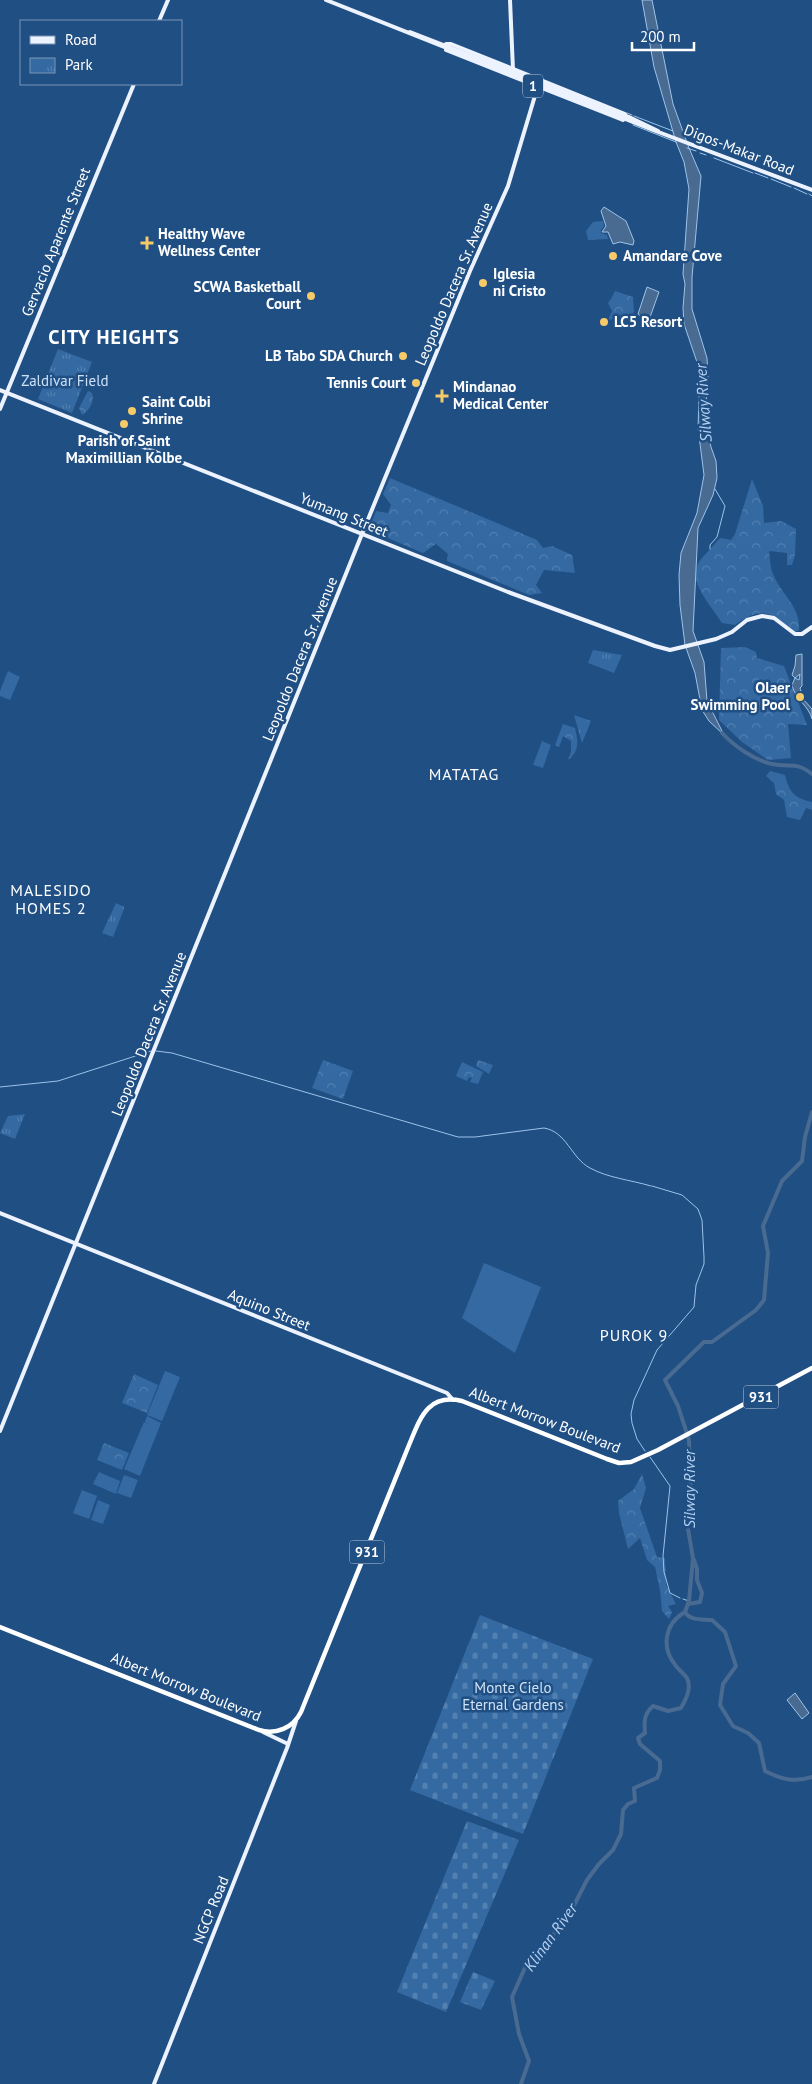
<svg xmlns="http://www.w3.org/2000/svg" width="812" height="2084" font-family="'PT Sans',sans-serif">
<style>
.grass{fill:#3469a2}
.forest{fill:url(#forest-crowns)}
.cemetery{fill:url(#cemetery-stones)}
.park{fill:url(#park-tufts)}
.water{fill:#496a91;stroke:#9cc3ea}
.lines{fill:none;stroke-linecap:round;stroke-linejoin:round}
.stream{stroke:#9cc3ea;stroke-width:1}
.river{stroke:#496a91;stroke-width:4}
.major{stroke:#ecf3fe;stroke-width:4}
.highway{stroke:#fff;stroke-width:4.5}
.poi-dot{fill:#f6ca69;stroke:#204f84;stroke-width:2}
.labels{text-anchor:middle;stroke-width:5;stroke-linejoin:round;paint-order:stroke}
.shield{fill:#204f84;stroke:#bccada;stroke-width:1}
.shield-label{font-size:14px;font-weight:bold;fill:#fff}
.street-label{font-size:15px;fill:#fff;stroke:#204f84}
.poi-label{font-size:15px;font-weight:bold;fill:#fff;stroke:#204f84;text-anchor:start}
.park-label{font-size:15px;fill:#cde1f7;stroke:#204f84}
.water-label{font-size:16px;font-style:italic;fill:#b4d1f1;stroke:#204f84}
.neighbourhood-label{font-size:16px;letter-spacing:1px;fill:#fff;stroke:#204f84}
.district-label{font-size:20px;font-weight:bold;letter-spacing:1px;fill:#fff;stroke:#204f84}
</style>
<defs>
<pattern id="forest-crowns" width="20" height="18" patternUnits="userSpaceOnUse" patternTransform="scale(1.25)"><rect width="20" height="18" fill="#3469a2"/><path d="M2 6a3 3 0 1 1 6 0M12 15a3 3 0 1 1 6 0" fill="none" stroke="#5280b0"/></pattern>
<pattern id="cemetery-stones" width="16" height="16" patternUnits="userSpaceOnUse" patternTransform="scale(1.25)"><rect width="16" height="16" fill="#3469a2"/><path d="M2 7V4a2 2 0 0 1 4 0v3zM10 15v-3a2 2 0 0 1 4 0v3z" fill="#5280b0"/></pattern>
<pattern id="park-tufts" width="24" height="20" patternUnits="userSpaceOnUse" patternTransform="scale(1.25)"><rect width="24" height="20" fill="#3469a2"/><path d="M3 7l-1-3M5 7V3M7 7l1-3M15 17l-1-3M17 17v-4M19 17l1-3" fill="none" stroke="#5280b0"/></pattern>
</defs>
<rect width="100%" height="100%" fill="#204f84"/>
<g class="grass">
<polygon points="8,671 20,677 10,700 0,696 0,691"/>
<polygon points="542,741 551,745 543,768 533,765"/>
<polygon points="484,1263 541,1287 515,1353 462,1318"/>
<polygon points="165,1371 180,1377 162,1421 147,1415"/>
<polygon points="147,1416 161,1423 140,1476 124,1469 144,1422 151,1425 145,1422"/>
<polygon points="99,1472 120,1481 116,1494 93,1484"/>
<polygon points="124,1475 138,1480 131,1498 117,1493"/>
<polygon points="82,1490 97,1496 89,1519 73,1513"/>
<polygon points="98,1500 110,1505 103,1524 91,1520"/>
</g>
<g class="forest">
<polygon points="603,221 604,226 601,230 601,233 607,235 608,239 588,240 586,231 593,222"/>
<polygon points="615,291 633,297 634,312 631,316 623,317 617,314 614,319 608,320 612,311 608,303 611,299"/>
<path d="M88,391L92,393C95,401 89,411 82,415L79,408Z"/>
<polygon points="390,478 537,540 543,548 552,546 572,555 575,573 544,570 536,585 542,593 529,595 447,561 448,554 436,544 423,553 369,530 376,511 388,513 391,505 383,494"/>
<path d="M752,479L763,506L764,523L781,521L796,529L795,555L792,565H787V553L769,551C770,558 770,567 773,574C781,594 801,607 799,630L795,632C771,613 763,605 735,625L722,623C712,606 683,579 702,558C708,551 714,545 720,538L731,540L735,534Z"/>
<polygon points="745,647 756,652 757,658 784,666 807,725 788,724 791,758 768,760 742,742 719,720 721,648"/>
<path d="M563,724L575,728C578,741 580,751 568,760L571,752V741L563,736L559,747L555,745Z"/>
<path d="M770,771L785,775C789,792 794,798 812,802V810L806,808L800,820L787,817L784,800L776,794L774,783L766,776Z"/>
<polygon points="323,1060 353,1071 343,1099 312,1088"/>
<polygon points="478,1060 493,1065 489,1074 476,1066"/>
<polygon points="462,1062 483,1072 478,1084 470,1082 472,1078 469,1077 467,1081 456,1076"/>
<polygon points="134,1374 158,1385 147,1413 122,1403"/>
<polygon points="104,1443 129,1453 122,1470 97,1460"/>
<polygon points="642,1474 646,1488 640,1508 657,1557 665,1558 666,1585 676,1604 668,1606 672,1612 669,1619 662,1611 660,1590 655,1567 647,1560 640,1538 628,1549 619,1513 618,1501 634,1489"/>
</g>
<g class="cemetery">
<polygon points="480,1615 593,1659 523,1834 410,1790"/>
<polygon points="467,1821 519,1840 446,2012 397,1992"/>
<polygon points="473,1972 495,1981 481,2010 460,2002"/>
</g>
<g class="park">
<polygon points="58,349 92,362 72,413 38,399"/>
<polygon points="593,650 622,655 614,673 588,663"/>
<polygon points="574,715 591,721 582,743"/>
<polygon points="116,903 124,907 124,909 113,937 102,933"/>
<polygon points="25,1114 15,1139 0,1133 8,1116"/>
</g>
<g class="water">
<polygon points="642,0 652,0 673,104 689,148 701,176 692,277 692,309 707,358 708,377 705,420 711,447 716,461 717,478 713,495 698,528 693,631 704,662 707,701 724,735 709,721 702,710 695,673 685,645 680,605 679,575 681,553 697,513 704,475 698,428 700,371 684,324 683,308 685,284 683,274 689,189 684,162 676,142 654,67"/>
<polygon points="604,207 626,221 634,241 633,245 620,242 613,244 608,232 602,232 606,226 601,211"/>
<polygon points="647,287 659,292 649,320 646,321 638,314"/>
<path d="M802,654V686L800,688L803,699L812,709V719C809,706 795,699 792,685L795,678L799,680L800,674L795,678L792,675L795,666L796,655Z"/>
<polygon points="795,1693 809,1713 802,1719 787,1700"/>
</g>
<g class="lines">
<g class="stream">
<polyline points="627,113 632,115"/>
<polyline points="634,116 673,131"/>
<polyline points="633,125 676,142"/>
<polyline points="687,148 696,151"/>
<polyline points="700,153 706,155"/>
<polyline points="714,158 753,173"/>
<polyline points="755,173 768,178"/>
<polyline points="771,179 791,187"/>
<polyline points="794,188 807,194"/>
<polyline points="809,194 812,196"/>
<polyline points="710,549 710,545 717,537 725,506 715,489"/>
<path d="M156,1051L172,1053L458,1137H475L544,1128C567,1132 571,1158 590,1168C608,1178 631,1180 651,1186"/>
<polyline points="0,1087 58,1081 151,1051"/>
<polyline points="645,1451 637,1439 632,1423 631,1414 634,1400 657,1350 694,1307 696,1285 704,1264 704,1257 702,1220 698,1209 682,1195 652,1186"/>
<polyline points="650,1457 670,1486 663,1556 664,1572 670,1593 680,1598"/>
<polyline points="683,1599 689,1601"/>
</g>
<g class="river">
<path d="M722,733C734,746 754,760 772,764C790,768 796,761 812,774"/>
<path d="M812,1112L805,1137L802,1161L782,1181L763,1226L768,1253L764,1300L756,1310L712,1342H704L665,1380L678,1406L689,1440L691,1497L687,1523L693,1558L689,1601L685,1612C690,1621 703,1619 712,1620L725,1632L736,1666L723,1684L720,1705L733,1726L748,1733L759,1743L765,1771C781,1779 794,1783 812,1777"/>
<polyline points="688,1604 700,1602 702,1593 697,1580 697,1569 694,1560"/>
<path d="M521,2084L529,2061L519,2034L512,1997L528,1961L540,1951L569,1915L587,1880L599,1864L613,1850L621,1834L623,1810L628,1804L635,1801L634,1788L657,1778L660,1770V1761L640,1744L638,1738L645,1733C644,1721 644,1714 653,1706L668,1711L681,1708C686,1699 692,1688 687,1678C684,1674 679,1670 676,1666C661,1648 664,1624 685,1612"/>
</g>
<g class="major">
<polyline points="326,0 653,130 812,190"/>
<polyline points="510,0 513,70"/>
<polyline points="159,21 168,0"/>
<polyline points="410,32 629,117 658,131"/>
<polyline points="446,44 451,44 625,114"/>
<polyline points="446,50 623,120"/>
<polyline points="0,390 508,592 655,646 670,650 716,639 732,632 747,620 762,616 774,618 795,634 802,634 812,627"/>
<polyline points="0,409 134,84"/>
<polyline points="0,1213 447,1393 453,1400"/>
<polyline points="0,1431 362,534 470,271 508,186 540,79"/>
<polyline points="263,1732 288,1744"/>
<polyline points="154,2084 287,1748 296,1721"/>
</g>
<path class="highway" d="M0,1627L259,1730C276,1735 293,1728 301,1712L409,1445C420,1419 427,1393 462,1401L607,1459L619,1463L631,1462L658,1450L812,1368"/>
</g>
<g class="poi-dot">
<path d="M144.5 235.5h5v5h5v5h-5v5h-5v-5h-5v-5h5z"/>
<circle cx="613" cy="256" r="5"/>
<circle cx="483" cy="283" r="5"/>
<circle cx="311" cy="296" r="5"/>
<circle cx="604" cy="322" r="5"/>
<circle cx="403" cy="356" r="5"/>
<circle cx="416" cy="383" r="5"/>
<path d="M439.5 388.5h5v5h5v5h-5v5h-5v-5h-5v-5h5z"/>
<circle cx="132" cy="411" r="5"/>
<circle cx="124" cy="424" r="5"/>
<circle cx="800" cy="697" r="5"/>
</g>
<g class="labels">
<g class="shield">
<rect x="523" y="74.5" width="20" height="23" rx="4"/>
<rect x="743.5" y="1385.5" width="35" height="23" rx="4"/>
<rect x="349.5" y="1540.5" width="35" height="23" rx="4"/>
</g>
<g class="shield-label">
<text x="533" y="91">1</text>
<text x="761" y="1402">931</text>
<text x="367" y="1557">931</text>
</g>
<g class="street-label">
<text transform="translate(739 150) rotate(21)" y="5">Digos-Makar Road</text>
<text transform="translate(56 242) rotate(-68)" y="5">Gervacio Aparente Street</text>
<text transform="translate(454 284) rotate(-67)" y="5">Leopoldo Dacera Sr. Avenue</text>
<text transform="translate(344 515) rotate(22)" y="5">Yumang Street</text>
<text transform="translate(300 659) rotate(-68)" y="5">Leopoldo Dacera Sr. Avenue</text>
<text transform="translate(149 1034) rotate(-68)" y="5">Leopoldo Dacera Sr. Avenue</text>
<text transform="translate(269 1310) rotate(22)" y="5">Aquino Street</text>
<text transform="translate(545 1420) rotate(21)" y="5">Albert Morrow Boulevard</text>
<text transform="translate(186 1687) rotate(22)" y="5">Albert Morrow Boulevard</text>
<text transform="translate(211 1910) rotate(-68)" y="5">NGCP Road</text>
</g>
<g class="poi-label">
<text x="158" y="239">Healthy Wave<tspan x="158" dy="17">Wellness Center</tspan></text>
<text x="623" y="261">Amandare Cove</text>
<text x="493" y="279">Iglesia<tspan x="493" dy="17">ni Cristo</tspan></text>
<text x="301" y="292" text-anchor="end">SCWA Basketball<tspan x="301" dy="17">Court</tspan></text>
<text x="614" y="327">LC5 Resort</text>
<text x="393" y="361" text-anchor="end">LB Tabo SDA Church</text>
<text x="406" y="388" text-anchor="end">Tennis Court</text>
<text x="453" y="392">Mindanao<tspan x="453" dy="17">Medical Center</tspan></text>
<text x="142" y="407">Saint Colbi<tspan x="142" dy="17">Shrine</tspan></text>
<text x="124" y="446" text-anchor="middle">Parish of Saint<tspan x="124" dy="17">Maximillian Kolbe</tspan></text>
<text x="790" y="693" text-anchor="end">Olaer<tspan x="790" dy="17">Swimming Pool</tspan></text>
</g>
<g class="park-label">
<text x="65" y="386">Zaldivar Field</text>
<text x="513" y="1693">Monte Cielo<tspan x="513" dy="17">Eternal Gardens</tspan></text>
</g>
<g class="water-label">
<text transform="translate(703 403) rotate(-94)" y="6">Silway River</text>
<text transform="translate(689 1489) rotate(-90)" y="6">Silway River</text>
<text transform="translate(550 1937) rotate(-54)" y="6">Klinan River</text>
</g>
<g class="neighbourhood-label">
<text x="464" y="780">MATATAG</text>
<text x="51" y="896">MALESIDO<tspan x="51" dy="18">HOMES 2</tspan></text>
<text x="634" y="1341">PUROK 9</text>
</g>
<g class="district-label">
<text x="114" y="344">CITY HEIGHTS</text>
</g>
</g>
<rect x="20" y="20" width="162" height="65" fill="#204f84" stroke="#7995b5"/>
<rect x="30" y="36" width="25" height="8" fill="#ecf3fe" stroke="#7995b5"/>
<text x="65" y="45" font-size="15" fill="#ffffff">Road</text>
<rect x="30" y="58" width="25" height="15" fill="url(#park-tufts)" stroke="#7995b5"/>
<text x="65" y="70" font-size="15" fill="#ffffff">Park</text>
<path d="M632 42v8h62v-8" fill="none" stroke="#ffffff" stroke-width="2.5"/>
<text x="640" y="42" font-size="15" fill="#ffffff" stroke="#204f84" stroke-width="4" paint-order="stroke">200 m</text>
</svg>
